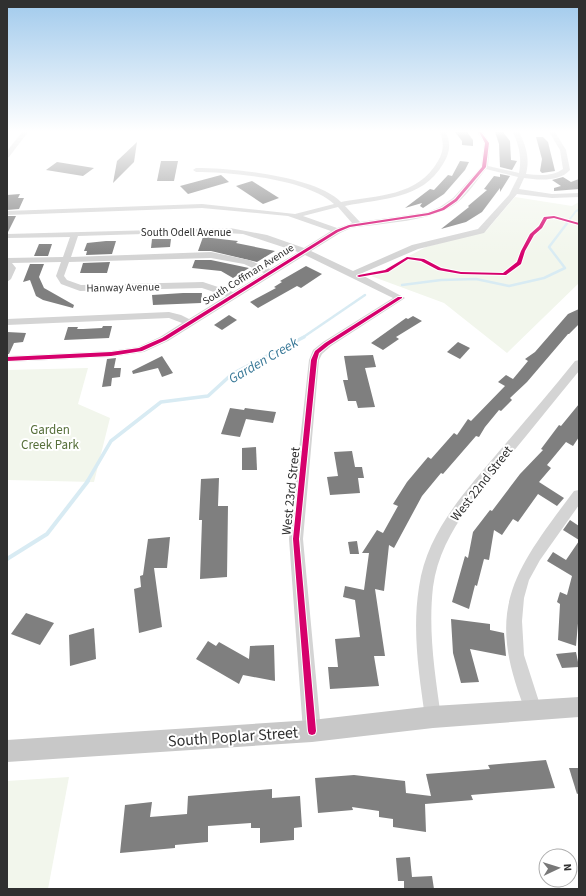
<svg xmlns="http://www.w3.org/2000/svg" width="586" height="896" font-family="'Source Sans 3',sans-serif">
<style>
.green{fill:#f2f6ec}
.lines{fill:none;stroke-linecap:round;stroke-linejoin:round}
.stream-far3{stroke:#d8ebf3;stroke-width:2}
.stream-far2{stroke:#d8ebf3;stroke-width:2.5}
.stream-far1{stroke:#d8ebf3;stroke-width:3.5}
.stream{stroke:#d8ebf3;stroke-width:4}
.building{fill:#7f7f7f}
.minor{fill:#d4d4d4;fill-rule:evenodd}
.major{fill:#c8c8c8;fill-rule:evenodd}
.cycleway-casing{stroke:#fff;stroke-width:2}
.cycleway{fill:#d6006c;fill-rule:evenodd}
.labels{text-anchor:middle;stroke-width:4;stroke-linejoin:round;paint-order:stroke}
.far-street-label{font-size:11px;fill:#303030;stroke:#fff}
.park-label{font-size:13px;fill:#566f3a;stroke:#fff}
.street-label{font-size:13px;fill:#303030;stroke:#fff}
.water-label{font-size:14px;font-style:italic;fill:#387897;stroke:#fff}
.near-street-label{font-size:16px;fill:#303030;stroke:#fff}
</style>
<rect width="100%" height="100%" fill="#fff"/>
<g class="green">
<polygon points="515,197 572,206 579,202 579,283 507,353 444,303 371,276 426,247 486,231"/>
<polygon points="88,368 78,404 110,418 94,482 7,480 7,370"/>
<polygon points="69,777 48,889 7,889 7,781"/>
</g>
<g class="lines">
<polyline class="stream-far3" points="567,223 576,211 579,210"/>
<g class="stream-far2">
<polyline points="402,285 441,280 476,279 509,286 544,278 565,268 549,247 568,222"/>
<polyline points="302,338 365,295"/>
</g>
<polyline class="stream-far1" points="87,482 111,441 161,402 208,396 232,374 304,337"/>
<polyline class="stream" points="7,559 47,534 88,481"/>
</g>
<g class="building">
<polygon points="455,132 467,132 473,140 473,146 462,145 462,141"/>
<polygon points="495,132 503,132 510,141 511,160 517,161 512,170 500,167 499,144"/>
<polygon points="536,137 543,137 548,142 555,171 542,173 540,171 542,159"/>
<polygon points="137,142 134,162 113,183 117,161"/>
<polygon points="161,161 178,161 174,181 157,181"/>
<polygon points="460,161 469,162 465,170 444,194 423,208 420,206 422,203 405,208 430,189 434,190 448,175 452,176"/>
<polygon points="57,162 94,168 83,176 46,170"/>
<polygon points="500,174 510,176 500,192 500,188 482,212 466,222 441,229 469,207 468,206 487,190 484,189 494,176 500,177"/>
<polygon points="221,175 229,182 188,194 180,186"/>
<polygon points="563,177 571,182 579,179 579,189 554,191 554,188 561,186 552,180"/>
<polygon points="252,181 279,198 263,204 236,186"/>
<polygon points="20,194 18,198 24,198 19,209 7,210 7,195"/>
<polygon points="7,216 16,216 8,232 7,232"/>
<polygon points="203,237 238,241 236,243 275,251 257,262 211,251 198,251"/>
<polygon points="152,239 171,239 170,247 151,248"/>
<polygon points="106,241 116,241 112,254 86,255 87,251 84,251 87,243"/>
<polygon points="39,244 52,244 48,256 34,256"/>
<polygon points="195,260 211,260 249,268 233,278 221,271 192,268"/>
<polygon points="110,262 107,273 80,273 83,263"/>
<polygon points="30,264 44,264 39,277 44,288 74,305 73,308 43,300 36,296 30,280 23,282"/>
<polygon points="306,266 322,274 301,288 297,286 258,308 250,302 276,288 274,287 282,282 280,281"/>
<polygon points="183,293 202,293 201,303 153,305 152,295"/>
<polygon points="579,309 579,324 569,334 568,334 527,382 510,398 512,400 501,411 499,410 485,427 479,437 476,436 443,474 441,473 422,496 394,548 389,545 384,591 375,589 385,656 374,656 379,686 330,689 328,667 338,667 335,639 360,637 355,600 343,597 345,586 364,590 369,553 362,553 377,530 383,533 398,506 393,504 407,482 428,457 431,459 454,433 457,435 468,419 471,421 505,386 498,382 506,375 513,379 528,361 525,359 535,352 568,314"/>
<polygon points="229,315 237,320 222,330 214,325"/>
<polygon points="413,316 422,321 396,337 399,339 383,350 371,343 406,318 408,319"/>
<polygon points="103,326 112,326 109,338 64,340 68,327 78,327 77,329 83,329 102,328"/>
<polygon points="7,332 26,333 23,342 14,343 9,354 7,354"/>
<polygon points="458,342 470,348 460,359 447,352"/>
<polygon points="373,355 376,367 365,368 375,407 358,408 356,401 348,401 343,380 348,380 344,356"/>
<polygon points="162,356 173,373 162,377 158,368 133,374 132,371"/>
<polygon points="116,358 114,368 121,368 120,377 112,378 111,386 102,387 107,359"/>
<polygon points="579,404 579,437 573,446 566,442 547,465 551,468 539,482 564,498 557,506 538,494 518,522 513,519 502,535 494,530 489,560 484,559 477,586 475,585 469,609 452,602 465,556 468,558 473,532 490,510 492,511 520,474 543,450 541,449 559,425 561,426"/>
<polygon points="230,408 244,410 245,408 276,412 273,423 246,419 240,437 221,434"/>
<polygon points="256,447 257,470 242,470 242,448"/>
<polygon points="352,451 355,467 362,467 364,478 358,478 360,493 330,495 327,477 338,476 334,452"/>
<polygon points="219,478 218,506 228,506 227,577 200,579 202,520 199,520 201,479"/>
<polygon points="570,520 579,526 579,540 563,530"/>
<polygon points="170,537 167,568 154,568 162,627 139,633 134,589 141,587 140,576 143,575 148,539"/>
<polygon points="357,541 359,554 350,554 348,542"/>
<polygon points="579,541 579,612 576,646 558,640 560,604 557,602 560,592 567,595 572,576 547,561 553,552 566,560"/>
<polygon points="26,613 54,623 40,645 11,634"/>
<polygon points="451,619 490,624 490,630 504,633 506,656 470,649 479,682 461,683 453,653"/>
<polygon points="94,628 96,659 70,666 69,635"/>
<polygon points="208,641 216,646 219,642 249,659 250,646 274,645 275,681 243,675 239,684 196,659"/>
<polygon points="576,652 579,667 562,668 556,654"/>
<polygon points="546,760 555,788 471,795 473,800 425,804 426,832 393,827 393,819 379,817 379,811 352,807 353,810 318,813 315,778 354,775 405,781 406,793 431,796 426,774 490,769 488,765"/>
<polygon points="569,768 579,768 579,793 577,794"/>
<polygon points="272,789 272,798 300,796 302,827 294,828 294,840 260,843 260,828 251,828 251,823 208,826 208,842 175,845 175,848 120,853 125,805 152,802 150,817 187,814 188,796"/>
<polygon points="410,857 412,877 432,876 434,889 404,889 404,881 398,881 396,858"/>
</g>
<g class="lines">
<g class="minor">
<polygon points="22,132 28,132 9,157 7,158 7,151"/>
<path d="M440,132H446C451,144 450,153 443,164C422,200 382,198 345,206L360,222L428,212L440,207L453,198L481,167L484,143L477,132H483L490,143L488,166L519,173C522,157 519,146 513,132H519C526,146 530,158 526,174C539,175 552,177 563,169L560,150L549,132H555L566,150L570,170C559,182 539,180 524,178L519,189L552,194L579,193V197L552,198L517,194L484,233L418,249L360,274L405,298L331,346L322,354L319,360L303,539L321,731L318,737L312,740L306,737L303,731L289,539L309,360L313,350L323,342L393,298L305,255L168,341L144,352L111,357L7,362V356L111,351L138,347L160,337L182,323L169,318L7,325V319L169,312L181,315L189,319L226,296L202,288L80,291L61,284L56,276L61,262L12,263L16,268L11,279L7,282V258L63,257L70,237L7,238V234L230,228L267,235L304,248L331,231L288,216L202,208L7,215V211L202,204L295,214L334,204C307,179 232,172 196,172L193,170L196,168C233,168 315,176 341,202C377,195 418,197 438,161C444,151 444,143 440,132ZM486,169L518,177L509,195L478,229L412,245L353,271L311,251L340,233L351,228C381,223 434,222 458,202C468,194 477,180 486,169ZM338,207L352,223L337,228L303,216ZM209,232L243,234L298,252L270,269L249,260L211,252L71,257L78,236ZM211,258L244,264L264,273L233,292L203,282L81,285L67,280L64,276L69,262Z"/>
<path d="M579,360V371C555,400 532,429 508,458C476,497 440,535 433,587C428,631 435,674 441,717L439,723L433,725L427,723L425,717C419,674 412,631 419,587C427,531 466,491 501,449C526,420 551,391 575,361Z"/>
<path d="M579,490V505L540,560L529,580L524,598L522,621L524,655L542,711L540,717L534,719L528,717C484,611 510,576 574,491Z"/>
</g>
<polygon class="major" points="579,697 579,717 433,728 312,742 7,762 7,740 312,720 433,706"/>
<g class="cycleway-casing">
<g id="cycleway">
<polygon points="479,132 481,132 489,143 486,167 457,201 444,210 429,215 350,227 338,232 166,340 142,351 111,356 7,361 7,357 111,352 139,348 162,338 336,230 349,225 428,213 442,208 455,199 482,167 485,143"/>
<polygon points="554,216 579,223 579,225 554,218 547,219 542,228 534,235 525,251 521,264 506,275 461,274 438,270 421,261 408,259 388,272 359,277 357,276 359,275 385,270 407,257 424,259 441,268 461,272 503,273 517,262 521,251 530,234 539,226 544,217"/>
<polygon points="398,297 402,297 402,298 329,345 319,353 317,360 299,539 316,731 315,734 312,735 309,734 308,731 293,539 311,360 315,351 325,343"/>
</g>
</g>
<use href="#cycleway" class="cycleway"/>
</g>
<linearGradient id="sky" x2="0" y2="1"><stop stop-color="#a1caec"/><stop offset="0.51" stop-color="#fff"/><stop offset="1" stop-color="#fff" stop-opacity="0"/></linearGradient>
<rect width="586" height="257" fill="url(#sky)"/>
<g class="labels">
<g class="far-street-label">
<text x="186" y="236">South Odell Avenue</text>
<text transform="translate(248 274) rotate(-32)" y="4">South Coffman Avenue</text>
<text transform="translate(123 287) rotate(-1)" y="4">Hanway Avenue</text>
</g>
<g class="park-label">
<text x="50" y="434">Garden<tspan x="50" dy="15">Creek Park</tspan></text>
</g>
<g class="street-label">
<text transform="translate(481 483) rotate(-52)" y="5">West 22nd Street</text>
<text transform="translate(290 491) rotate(-84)" y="5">West 23rd Street</text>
</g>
<g class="water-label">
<text transform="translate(263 360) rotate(-30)" y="5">Garden Creek</text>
</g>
<g class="near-street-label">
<text transform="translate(233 736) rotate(-4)" y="6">South Poplar Street</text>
</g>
</g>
<rect width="586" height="896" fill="none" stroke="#303030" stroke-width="16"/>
<g transform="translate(558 868) rotate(86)"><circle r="19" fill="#ffffff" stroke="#acacac"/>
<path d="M0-3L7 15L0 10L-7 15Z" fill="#787878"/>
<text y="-6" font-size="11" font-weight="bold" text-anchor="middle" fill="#303030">N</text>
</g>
</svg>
